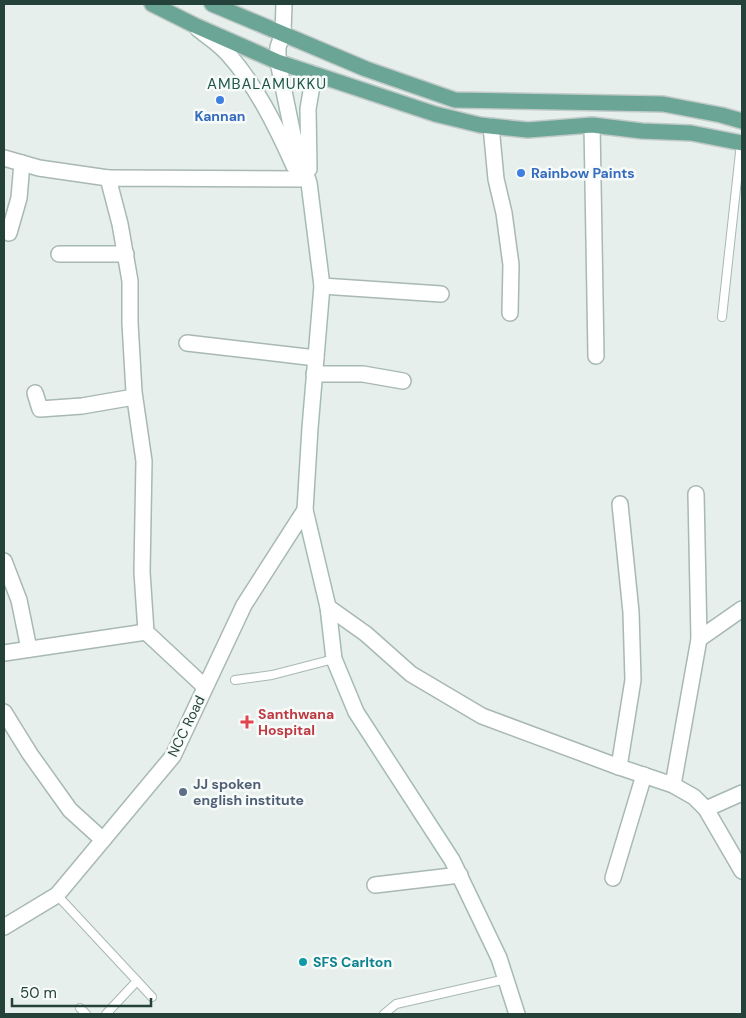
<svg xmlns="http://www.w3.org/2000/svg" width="746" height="1018" font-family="'DM Sans',sans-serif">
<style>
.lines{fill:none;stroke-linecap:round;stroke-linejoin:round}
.service-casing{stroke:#a8b8b2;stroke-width:10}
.minor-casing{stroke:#a8b8b2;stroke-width:18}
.secondary-casing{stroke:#a4bbb3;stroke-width:18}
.primary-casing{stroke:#c2cac8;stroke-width:18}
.service{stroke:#fff;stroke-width:8}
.minor{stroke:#fff;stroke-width:15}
.secondary{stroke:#fff;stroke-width:15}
.primary{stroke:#6aa596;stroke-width:15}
.shop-dot{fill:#3f7fe0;stroke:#f7fbf9;stroke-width:2}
.health-dot{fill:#e0444e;stroke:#f7fbf9;stroke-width:2}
.service-dot{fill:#5c6f8a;stroke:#f7fbf9;stroke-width:2}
.culture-dot{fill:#0f9aa8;stroke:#f7fbf9;stroke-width:2}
.labels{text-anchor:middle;stroke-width:5;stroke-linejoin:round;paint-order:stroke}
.shop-label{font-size:14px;font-weight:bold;fill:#366cbe;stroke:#f7fbf9}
.health-label{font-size:14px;font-weight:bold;fill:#be3a42;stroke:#f7fbf9;text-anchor:start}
.street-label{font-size:14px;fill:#24423a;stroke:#f7fbf9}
.service-label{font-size:14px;font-weight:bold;fill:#4e5e75;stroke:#f7fbf9;text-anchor:start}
.culture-label{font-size:14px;font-weight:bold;fill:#0d838f;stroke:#f7fbf9;text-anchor:start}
.neighbourhood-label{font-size:15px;letter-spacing:1px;fill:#1f5548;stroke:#f7fbf9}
</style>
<rect width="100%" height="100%" fill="#e6efeb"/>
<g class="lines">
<g class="service-casing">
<g id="service">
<polyline points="722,317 741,143"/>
<polyline points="235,680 272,675 334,659"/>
<polyline points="57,895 152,997"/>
<polyline points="80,1008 86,1014"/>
<polyline points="106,1014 137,981"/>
<polyline points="384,1014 396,1004 506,979"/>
</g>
</g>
<g class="minor-casing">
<g id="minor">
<polyline points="278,62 278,47 283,33 284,4"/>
<polyline points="592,125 596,356"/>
<polyline points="491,126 496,179 504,213 511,265 510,313"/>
<polyline points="4,158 39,168 108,178"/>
<polyline points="9,233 19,198 22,163"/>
<polyline points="59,254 126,254"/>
<polyline points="322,286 441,294"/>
<polyline points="187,343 316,358"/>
<polyline points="314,374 363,374 403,381"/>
<polyline points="35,393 40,409 82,406 134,397"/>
<polyline points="4,561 19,600 29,649"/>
<polyline points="328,607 366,634 411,674 482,716 619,767 673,785 694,797 706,809 742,871"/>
<polyline points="699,639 742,609"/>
<polyline points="4,653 146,632"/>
<polyline points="205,687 146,632 142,572 144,461 134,392 130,323 130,281 120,224 108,178 300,179"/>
<polyline points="4,712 30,754 70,810 103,840"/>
<polyline points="619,767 633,680 631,612 620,504"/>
<polyline points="673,785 699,639 696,494"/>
<polyline points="706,809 742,793"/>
<polyline points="613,878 644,775"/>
<polyline points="375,885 460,875"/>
<polyline points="4,927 57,895 173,756 244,605 305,510"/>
</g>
</g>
<g class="secondary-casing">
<g id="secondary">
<path d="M198,29C208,37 219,44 228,54C256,85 277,128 294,166"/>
<polyline points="278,62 293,135 309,183 322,286 310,428 305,510 328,607 334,659 356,712 452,860 499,958 517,1014"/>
<polyline points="309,169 308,109 314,74"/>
</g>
</g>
<g class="primary-casing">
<g id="primary">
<polyline points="152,4 194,25 278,62 435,114 480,125 528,130 592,125 642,131 691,133 742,143"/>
<polyline points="212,4 366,69 455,100 663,104 721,115 742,121"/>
</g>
</g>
<use href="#service" class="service"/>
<use href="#minor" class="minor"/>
<use href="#secondary" class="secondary"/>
<use href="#primary" class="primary"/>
</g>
<g class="shop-dot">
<circle cx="220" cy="100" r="5"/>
<circle cx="521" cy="173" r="5"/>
</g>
<path class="health-dot" d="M244.5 714.5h5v5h5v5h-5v5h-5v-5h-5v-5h5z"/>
<circle class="service-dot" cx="183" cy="792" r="5"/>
<circle class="culture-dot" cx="303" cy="962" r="5"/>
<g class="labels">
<g class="shop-label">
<text x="220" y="121">Kannan</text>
<text x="531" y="178" text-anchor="start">Rainbow Paints</text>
</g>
<g class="health-label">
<text x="258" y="719">Santhwana<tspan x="258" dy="16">Hospital</tspan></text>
</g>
<g class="street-label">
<text transform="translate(186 726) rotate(-64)" y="5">NCC Road</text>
</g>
<g class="service-label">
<text x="193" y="789">JJ spoken<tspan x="193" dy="16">english institute</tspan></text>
</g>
<g class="culture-label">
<text x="313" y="967">SFS Carlton</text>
</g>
<g class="neighbourhood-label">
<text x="267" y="89">AMBALAMUKKU</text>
</g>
</g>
<rect width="746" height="1018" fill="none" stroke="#24423a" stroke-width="10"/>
<path d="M12 998v8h139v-8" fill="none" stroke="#24423a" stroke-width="2.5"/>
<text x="20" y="998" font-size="15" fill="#24423a" stroke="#f7fbf9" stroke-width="4" paint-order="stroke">50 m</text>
</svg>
